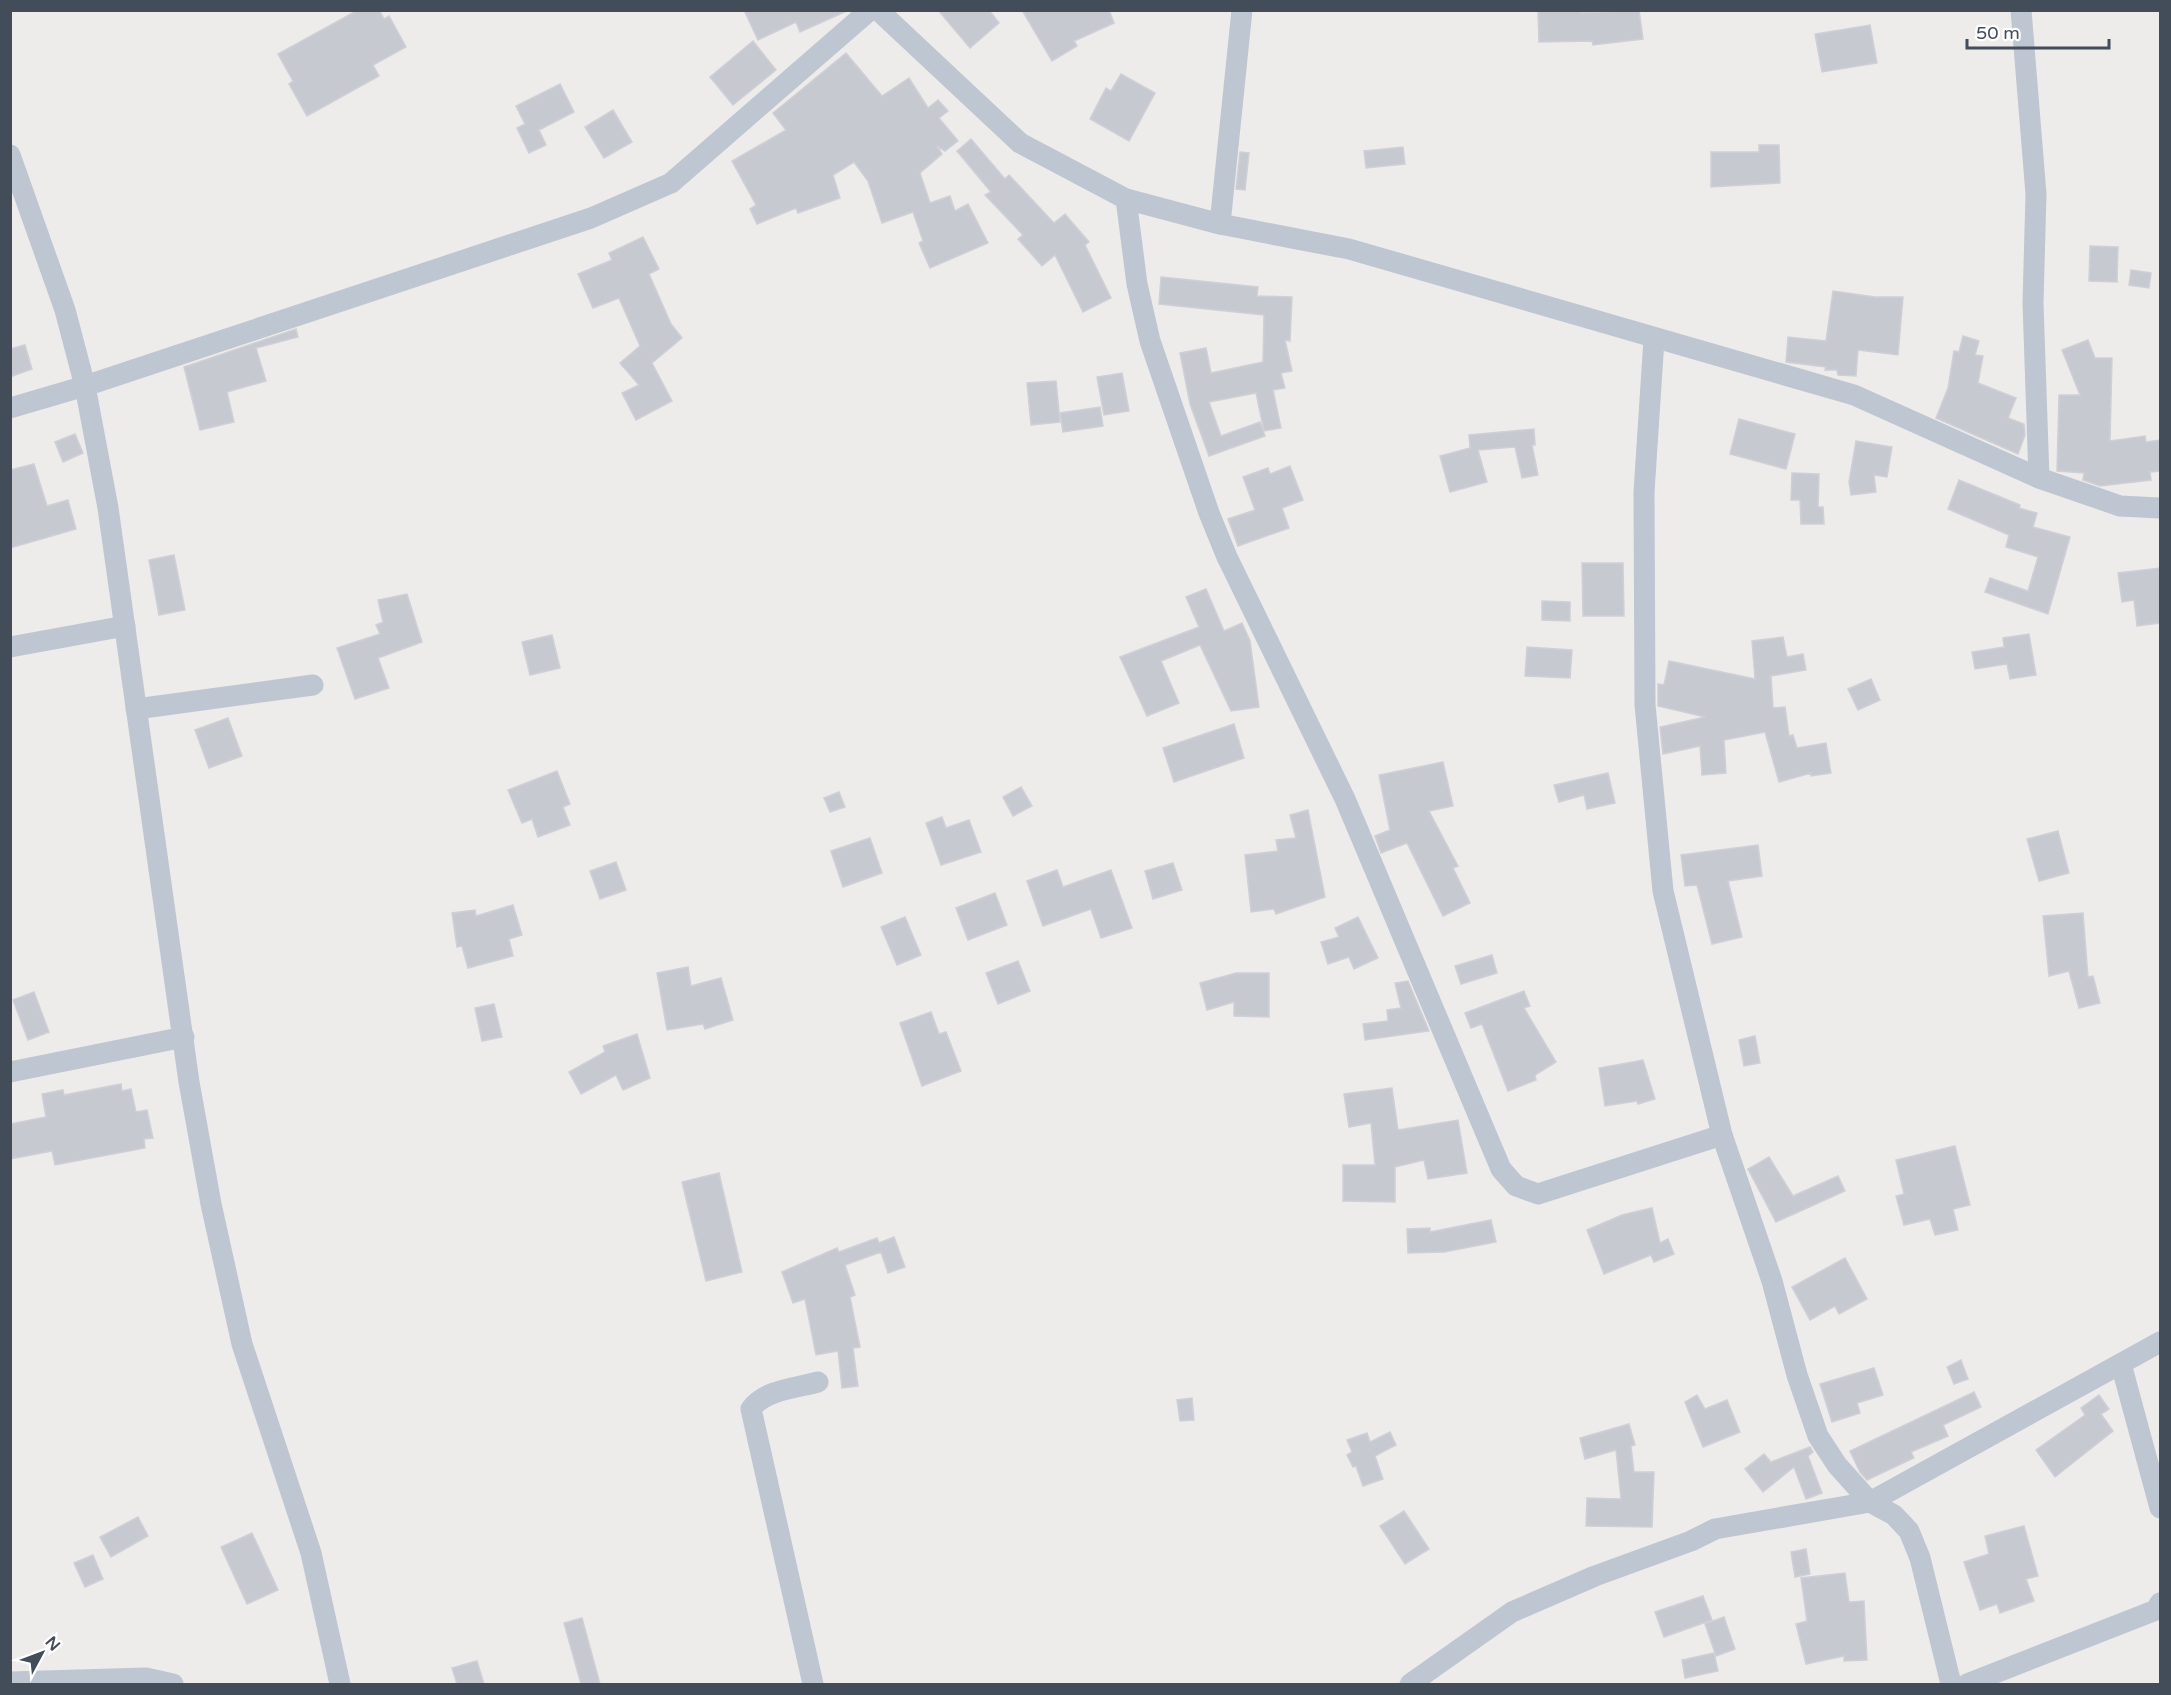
<svg xmlns="http://www.w3.org/2000/svg" width="2171" height="1695" font-family="'Varela Round',sans-serif">
<style>
.building{fill:#c7c9d1;stroke:#cfd0d7;stroke-width:1.5}
.lines{fill:none;stroke-linecap:round;stroke-linejoin:round}
.minor{stroke:#bec6d1;stroke-width:21}
</style>
<rect width="100%" height="100%" fill="#eeebeb"/>
<g class="building">
<polygon points="358,10 379,10 384,19 389,16 406,47 373,65 379,76 307,116 289,84 293,81 278,54"/>
<polygon points="744,10 849,10 800,32 796,22 758,40"/>
<polygon points="938,10 989,10 999,23 970,48"/>
<polygon points="1022,10 1109,10 1114,23 1074,41 1077,46 1052,61"/>
<polygon points="1538,10 1581,10 1581,13 1639,10 1643,39 1593,45 1592,41 1539,42"/>
<polygon points="1870,25 1877,63 1822,72 1815,34"/>
<polygon points="753,41 776,70 733,105 710,77"/>
<polygon points="846,53 882,96 909,78 928,108 938,100 948,111 939,118 958,141 945,151 937,146 942,154 920,173 930,203 950,196 955,211 968,204 988,243 930,268 919,243 923,241 913,212 882,223 868,181 854,162 833,175 840,198 798,213 796,208 757,224 750,209 756,205 732,161 786,130 773,113"/>
<polygon points="1121,74 1155,93 1129,141 1090,119 1106,88 1111,91"/>
<polygon points="560,84 574,112 539,130 546,145 529,153 517,128 525,124 516,106"/>
<polygon points="613,110 632,142 604,158 585,127"/>
<polygon points="971,139 1005,179 1009,175 1054,223 1065,214 1089,242 1085,245 1111,298 1083,312 1055,255 1042,266 1018,239 1023,235 985,195 991,192 957,151"/>
<polygon points="1759,145 1779,145 1780,183 1711,187 1711,152 1759,152"/>
<polygon points="1403,147 1405,164 1366,168 1364,151"/>
<polygon points="1240,152 1249,153 1245,190 1236,189"/>
<polygon points="643,237 659,269 649,274 671,324 682,338 652,363 672,401 636,420 622,393 639,385 620,363 640,346 619,298 593,308 578,274 612,260 609,253"/>
<polygon points="2090,246 2118,247 2117,282 2089,281"/>
<polygon points="2131,270 2151,273 2149,288 2129,285"/>
<polygon points="1161,277 1258,287 1257,296 1292,297 1290,341 1285,340 1292,371 1281,373 1285,388 1273,390 1281,428 1264,431 1256,393 1209,402 1221,436 1260,422 1265,436 1209,456 1190,404 1180,353 1206,348 1211,373 1263,362 1264,315 1159,304"/>
<polygon points="1833,291 1875,297 1903,297 1898,355 1858,350 1856,376 1838,375 1837,370 1825,370 1826,367 1786,362 1788,337 1826,341"/>
<polygon points="296,329 298,337 256,348 266,381 227,392 234,422 200,430 184,367"/>
<polygon points="1963,336 1979,341 1975,355 1983,356 1978,383 2016,398 2008,418 2024,424 2025,435 2018,454 1936,418 1948,388 1954,351 1959,352"/>
<polygon points="2088,340 2095,358 2112,358 2110,441 2145,436 2146,442 2160,440 2160,471 2150,472 2151,480 2100,486 2083,480 2084,473 2057,471 2059,395 2080,395 2062,350"/>
<polygon points="25,345 32,369 10,377 10,349"/>
<polygon points="1122,373 1129,411 1104,415 1097,377"/>
<polygon points="1056,381 1060,422 1031,425 1027,383"/>
<polygon points="1100,407 1103,426 1063,432 1060,413"/>
<polygon points="1739,419 1795,434 1786,469 1730,454"/>
<polygon points="1534,429 1535,445 1532,445 1538,475 1522,478 1515,447 1478,450 1487,482 1450,492 1440,456 1470,448 1469,435"/>
<polygon points="75,434 83,453 63,462 55,442"/>
<polygon points="1856,441 1892,447 1887,477 1874,475 1876,492 1851,495 1849,482"/>
<polygon points="34,464 47,506 68,500 76,529 10,548 10,470"/>
<polygon points="1290,466 1303,500 1282,508 1289,528 1238,546 1228,519 1255,510 1243,477 1268,468 1270,474"/>
<polygon points="1792,473 1819,474 1818,507 1823,507 1824,524 1801,524 1800,500 1791,500"/>
<polygon points="1959,480 2020,505 2019,508 2037,513 2033,527 2070,537 2048,614 1985,592 1990,578 2028,591 2038,557 2006,547 2009,535 1948,509"/>
<polygon points="174,555 185,610 159,615 149,560"/>
<polygon points="1582,563 1623,563 1624,616 1583,616"/>
<polygon points="2160,568 2160,623 2137,626 2134,600 2122,602 2118,573"/>
<polygon points="1206,589 1224,631 1242,623 1250,641 1259,707 1231,711 1200,645 1161,661 1179,703 1147,716 1120,657 1199,627 1186,597"/>
<polygon points="407,594 422,642 378,658 389,688 355,699 337,648 380,634 376,625 383,622 378,600"/>
<polygon points="1542,601 1570,602 1570,621 1542,620"/>
<polygon points="2029,634 2036,675 2010,679 2007,664 1975,669 1972,652 2004,647 2003,638"/>
<polygon points="552,635 560,668 530,675 522,642"/>
<polygon points="1783,637 1787,657 1803,654 1806,670 1771,676 1773,708 1785,707 1789,736 1793,735 1797,748 1826,743 1831,773 1811,776 1811,773 1779,782 1765,732 1724,740 1726,773 1702,775 1700,746 1663,754 1660,727 1705,717 1658,706 1658,684 1664,685 1669,661 1755,679 1752,641"/>
<polygon points="1527,647 1572,650 1570,678 1525,676"/>
<polygon points="1871,679 1880,700 1858,710 1848,689"/>
<polygon points="228,718 242,756 209,768 195,730"/>
<polygon points="1234,724 1244,758 1174,782 1163,748"/>
<polygon points="1443,762 1453,806 1429,811 1458,866 1453,868 1470,903 1443,916 1407,843 1381,853 1375,836 1390,830 1379,775"/>
<polygon points="557,771 570,804 563,807 570,825 538,837 532,819 522,823 508,790"/>
<polygon points="1608,773 1615,803 1587,809 1584,795 1559,802 1554,785"/>
<polygon points="1021,787 1032,806 1013,816 1003,797"/>
<polygon points="839,792 845,807 830,812 824,798"/>
<polygon points="1308,810 1325,897 1276,914 1274,909 1251,912 1245,855 1278,851 1276,840 1296,838 1290,815"/>
<polygon points="942,817 946,828 969,820 981,852 941,865 926,823"/>
<polygon points="2058,831 2069,873 2039,881 2027,839"/>
<polygon points="870,838 882,873 843,887 831,851"/>
<polygon points="1758,845 1762,876 1728,881 1742,937 1712,944 1697,885 1685,886 1681,855"/>
<polygon points="616,862 626,890 600,899 590,871"/>
<polygon points="1173,863 1182,890 1153,899 1145,871"/>
<polygon points="1057,870 1063,887 1111,870 1132,928 1101,938 1091,909 1043,926 1027,881"/>
<polygon points="995,893 1007,925 968,940 956,908"/>
<polygon points="513,905 522,935 509,939 513,956 468,968 462,946 457,947 452,913 475,910 476,916"/>
<polygon points="2083,913 2088,977 2093,976 2100,1003 2079,1008 2069,971 2049,976 2043,916"/>
<polygon points="905,917 921,955 897,965 881,927"/>
<polygon points="1358,917 1378,958 1354,969 1349,957 1328,964 1321,942 1339,937 1335,928"/>
<polygon points="1492,955 1497,973 1461,984 1455,966"/>
<polygon points="1018,961 1030,991 998,1004 986,973"/>
<polygon points="688,967 691,986 721,978 733,1020 705,1029 703,1024 667,1030 657,973"/>
<polygon points="1236,973 1269,973 1269,1017 1234,1016 1234,1002 1207,1010 1200,983"/>
<polygon points="1408,981 1429,1031 1365,1040 1363,1024 1388,1021 1387,1010 1401,1008 1395,983"/>
<polygon points="1524,991 1530,1006 1524,1008 1556,1062 1535,1075 1536,1080 1508,1091 1482,1024 1471,1028 1465,1013"/>
<polygon points="34,992 49,1032 28,1040 13,1000"/>
<polygon points="494,1004 502,1037 482,1041 475,1008"/>
<polygon points="931,1012 939,1034 946,1032 961,1071 922,1086 900,1023"/>
<polygon points="637,1034 650,1078 623,1090 616,1075 581,1094 569,1072 605,1052 603,1046"/>
<polygon points="1755,1036 1760,1063 1744,1066 1739,1040"/>
<polygon points="1643,1060 1655,1099 1638,1104 1637,1101 1605,1106 1599,1068"/>
<polygon points="121,1084 122,1091 131,1089 136,1112 147,1110 153,1138 144,1139 145,1148 55,1165 52,1151 10,1159 10,1124 46,1117 42,1094 63,1090 64,1095"/>
<polygon points="1392,1088 1398,1130 1458,1120 1467,1173 1428,1179 1424,1160 1395,1167 1395,1202 1343,1201 1343,1165 1375,1165 1371,1123 1349,1127 1344,1094"/>
<polygon points="1955,1146 1970,1205 1953,1209 1958,1230 1935,1235 1930,1219 1904,1225 1896,1196 1904,1194 1896,1160"/>
<polygon points="1769,1157 1793,1196 1838,1176 1845,1191 1776,1222 1748,1169"/>
<polygon points="719,1173 742,1272 706,1281 682,1182"/>
<polygon points="1652,1208 1660,1243 1668,1239 1674,1254 1654,1262 1651,1255 1604,1274 1587,1230 1622,1215"/>
<polygon points="1491,1220 1496,1242 1444,1252 1408,1253 1407,1229 1430,1228 1430,1232"/>
<polygon points="894,1237 905,1267 888,1273 881,1252 845,1265 855,1295 850,1297 860,1347 853,1348 858,1386 842,1388 838,1351 816,1355 805,1299 793,1303 782,1272 837,1248 839,1252 877,1238 879,1243"/>
<polygon points="1845,1258 1867,1299 1839,1314 1835,1306 1810,1320 1792,1287"/>
<polygon points="1961,1360 1968,1379 1954,1384 1947,1367"/>
<polygon points="1874,1368 1883,1395 1857,1403 1860,1413 1832,1422 1820,1384"/>
<polygon points="1974,1392 1981,1407 1943,1425 1948,1436 1911,1452 1914,1458 1867,1480 1860,1472 1850,1451"/>
<polygon points="1697,1395 1705,1409 1727,1400 1740,1432 1703,1447 1685,1402"/>
<polygon points="2099,1395 2109,1409 2101,1414 2113,1431 2055,1477 2036,1450 2085,1415 2081,1408"/>
<polygon points="1192,1398 1194,1420 1180,1421 1177,1400"/>
<polygon points="1629,1424 1635,1445 1631,1446 1634,1472 1654,1472 1652,1527 1586,1526 1587,1498 1621,1499 1616,1450 1585,1459 1580,1438"/>
<polygon points="1390,1432 1396,1445 1375,1456 1383,1479 1363,1486 1356,1466 1353,1467 1347,1455 1352,1452 1347,1440 1367,1433 1370,1442"/>
<polygon points="1810,1447 1813,1452 1808,1456 1822,1493 1806,1499 1794,1467 1763,1492 1745,1469 1764,1454 1771,1462"/>
<polygon points="1404,1511 1429,1549 1405,1564 1380,1526"/>
<polygon points="138,1517 148,1536 111,1557 100,1537"/>
<polygon points="2024,1526 2038,1576 2026,1579 2034,1601 2000,1613 1997,1604 1980,1610 1964,1562 1989,1554 1985,1536"/>
<polygon points="252,1533 278,1590 247,1604 221,1547"/>
<polygon points="1806,1549 1810,1574 1795,1577 1791,1552"/>
<polygon points="93,1555 103,1579 85,1587 74,1563"/>
<polygon points="1845,1573 1849,1602 1864,1601 1867,1660 1844,1661 1844,1656 1806,1664 1796,1624 1807,1621 1801,1578"/>
<polygon points="1703,1596 1712,1620 1664,1637 1655,1612"/>
<polygon points="1724,1617 1735,1649 1716,1656 1705,1624"/>
<polygon points="582,1618 600,1684 581,1684 564,1623"/>
<polygon points="1714,1653 1718,1671 1685,1678 1682,1660"/>
<polygon points="477,1661 484,1684 457,1684 452,1668"/>
</g>
<g class="lines">
<g class="minor">
<polyline points="878,10 1020,143 1126,199 1220,224 1349,249 1854,395 2039,478 2120,506 2160,508"/>
<polyline points="2021,10 2036,194 2033,303 2039,478"/>
<polyline points="10,155 65,310 85,386 108,508 189,1082 211,1204 242,1344 311,1553 340,1684"/>
<polyline points="1126,199 1137,284 1150,341 1209,513 1227,557 1345,799 1501,1169 1516,1186 1538,1194 1722,1135"/>
<polyline points="1220,224 1242,10"/>
<polyline points="1654,339 1644,492 1645,705 1663,891 1722,1135 1772,1281 1797,1375 1818,1436 1837,1465 1870,1502 1894,1515 1909,1531 1920,1558 1951,1684"/>
<polyline points="10,408 85,386 591,218 671,183 870,10"/>
<polyline points="10,647 125,626"/>
<polyline points="136,709 313,685"/>
<polyline points="10,1072 184,1037"/>
<polyline points="2121,1364 2160,1508"/>
<polyline points="10,1682 146,1678 173,1684"/>
<path d="M813,1684L751,1409C764,1390 796,1388 818,1382"/>
<polyline points="1410,1684 1512,1612 1595,1576 1691,1541 1715,1529 1870,1502 2160,1342"/>
<polyline points="1967,1684 2156,1610 2160,1603"/>
</g>
</g>
<rect width="2171" height="1695" fill="none" stroke="#434c59" stroke-width="24"/>
<g transform="translate(42 1653) rotate(49)" stroke="#ffffff" stroke-width="4.5" paint-order="stroke">
<path d="M0-4.5L10 22L0 15L-10 22Z" fill="#434c59"/>
<text y="-9" font-size="16" font-weight="bold" text-anchor="middle" fill="#434c59">N</text>
</g>
<path d="M1967 39v9h142v-9" fill="none" stroke="#434c59" stroke-width="3"/>
<text x="1976" y="39" font-size="18" fill="#434c59" stroke="#ffffff" stroke-width="4.5" paint-order="stroke">50 m</text>
</svg>
